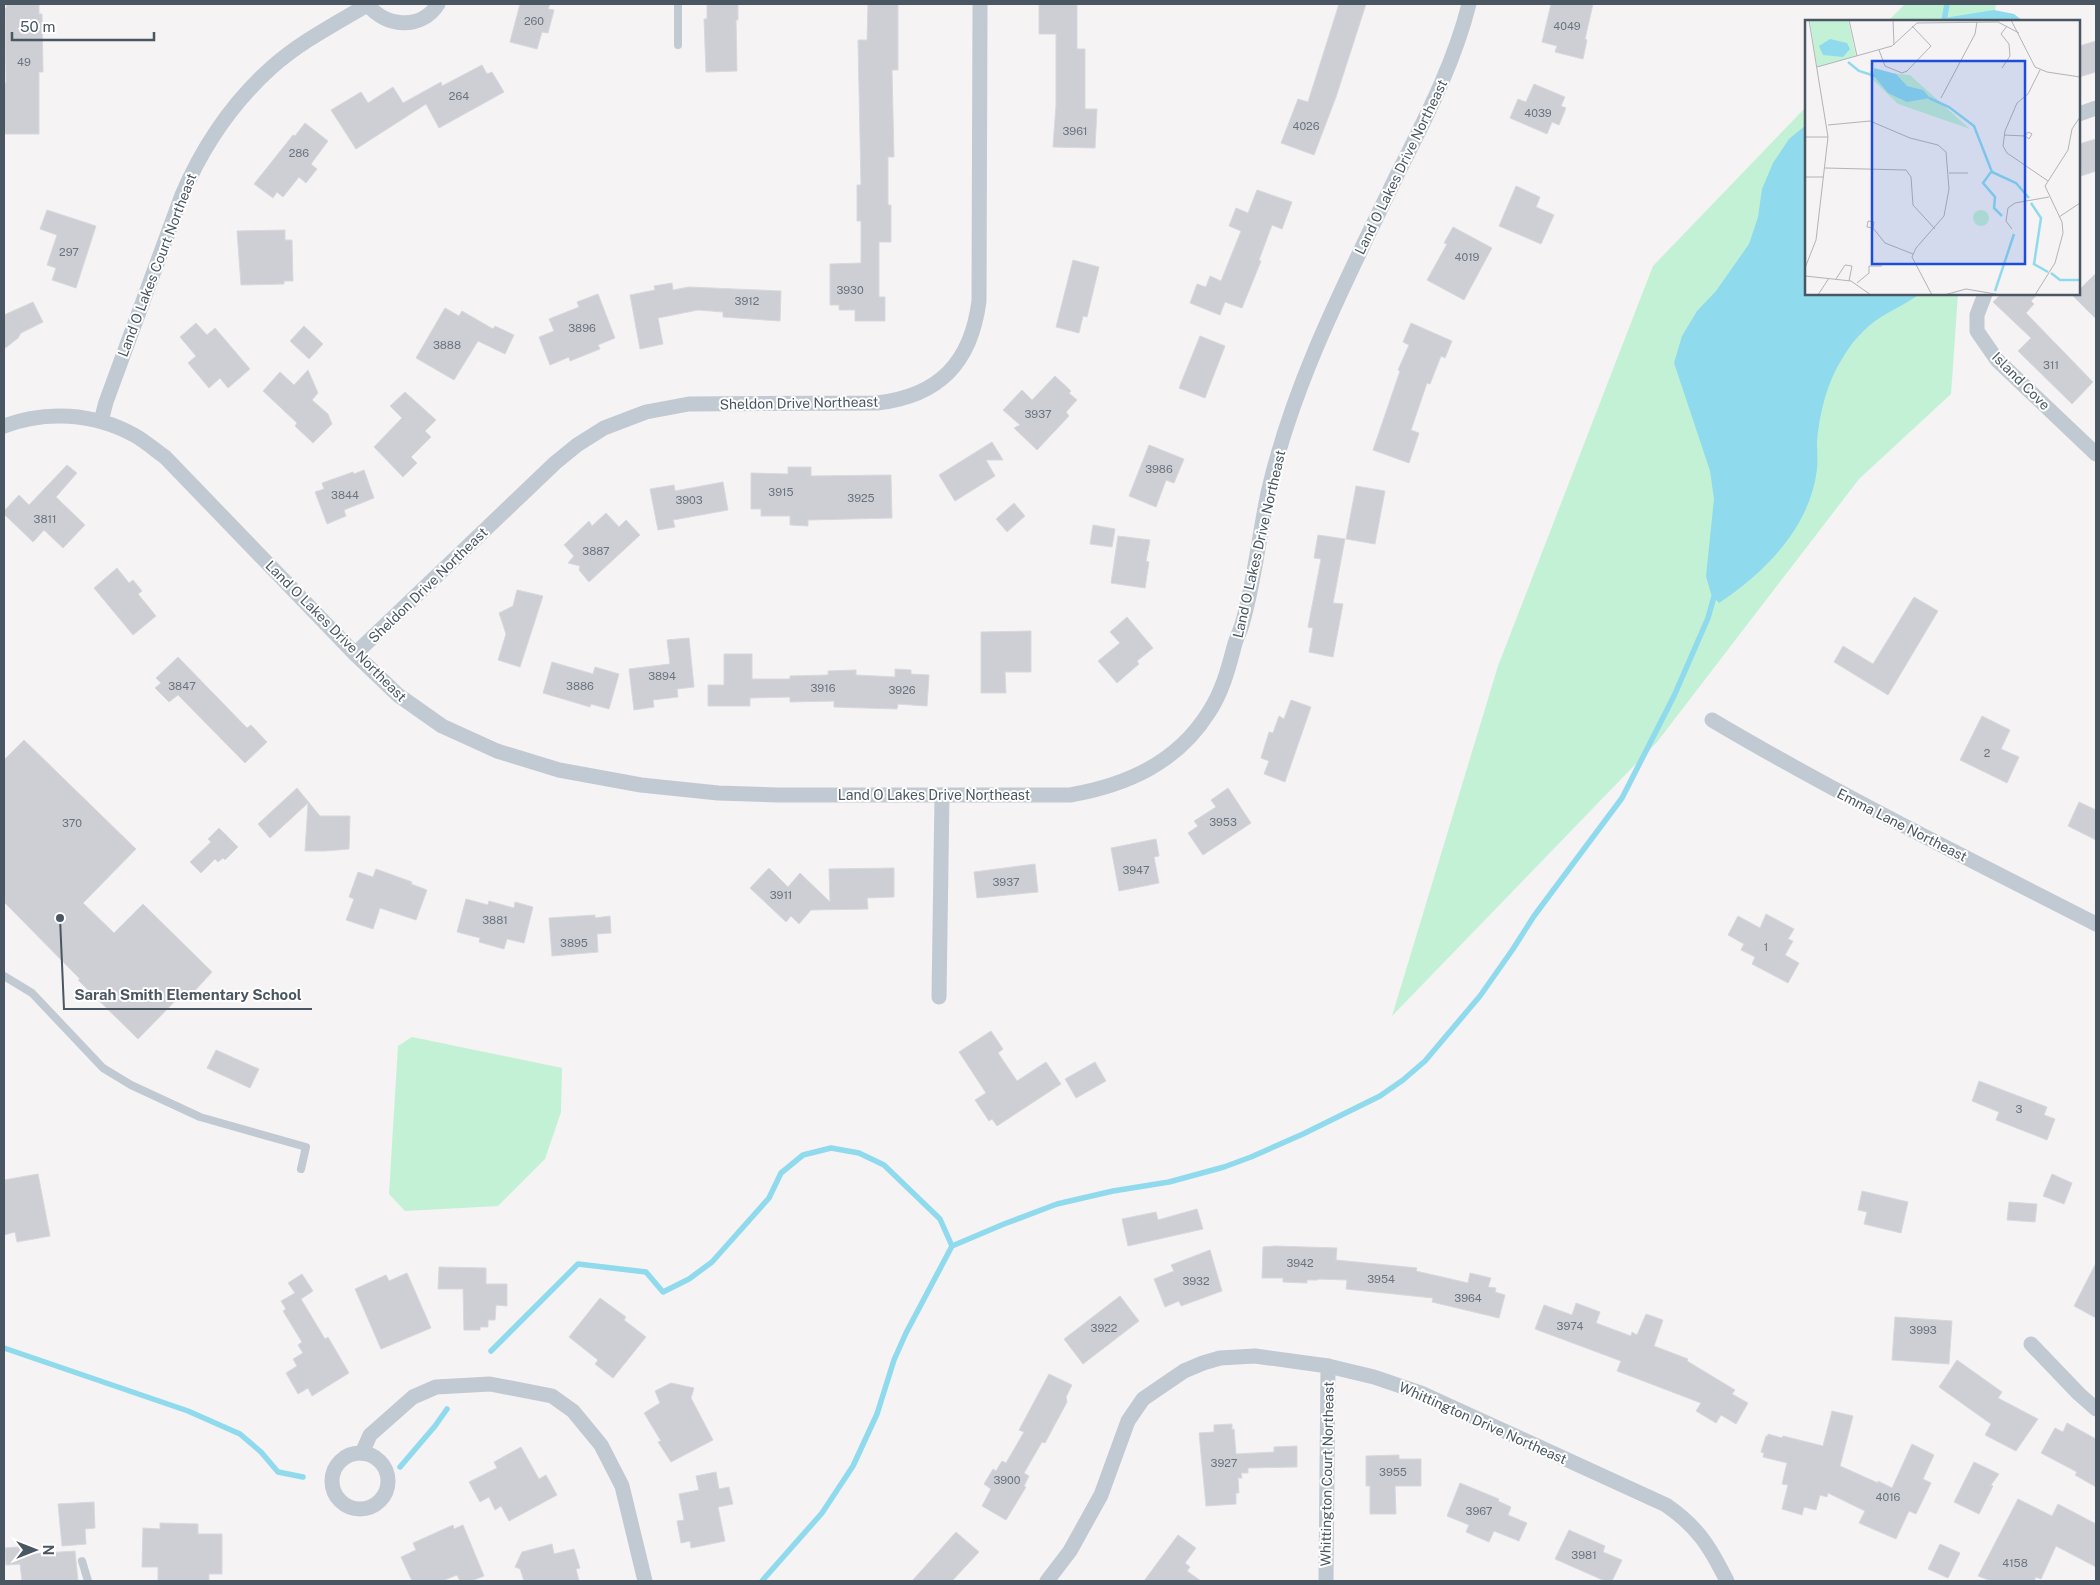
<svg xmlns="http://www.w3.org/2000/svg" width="2100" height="1585" font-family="'Public Sans',sans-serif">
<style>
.green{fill:#c3f1d5}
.water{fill:#90daee}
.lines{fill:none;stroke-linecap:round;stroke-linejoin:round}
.stream{stroke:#90daee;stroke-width:5.5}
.building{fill:#cdcfd5;stroke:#d7d9de}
.lane{stroke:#c1cad2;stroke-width:8}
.street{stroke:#c1cad2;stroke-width:15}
.labels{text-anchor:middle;stroke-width:4;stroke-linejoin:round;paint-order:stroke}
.number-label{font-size:11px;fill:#6b747e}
.street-label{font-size:14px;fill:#4a5661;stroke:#fff}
.inset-river{fill:none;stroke:#90daee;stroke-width:2.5}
.inset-road{fill:none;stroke:#b1b4b9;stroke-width:1}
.view{fill:#1d4ed8;fill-opacity:0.15;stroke:#1d4ed8;stroke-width:2.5}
.inset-edge{fill:none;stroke:#4a5661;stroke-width:2.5}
.leader{fill:none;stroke:#4a5661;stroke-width:2}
.callout-dot{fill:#4a5661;stroke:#fff;stroke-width:2}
.callout-label{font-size:15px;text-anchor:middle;font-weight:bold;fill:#4a5661;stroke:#fff;stroke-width:4;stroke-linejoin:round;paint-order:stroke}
</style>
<rect width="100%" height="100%" fill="#f5f3f3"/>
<g class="green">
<polygon points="1905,4 1996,4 1993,21 1888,21"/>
<polygon points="1806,107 1806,294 1958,294 1951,394 1859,479 1657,742 1392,1016 1498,666 1653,266"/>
<polygon points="412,1037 562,1068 561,1112 545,1159 498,1206 405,1211 389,1194 398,1046"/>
</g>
<g class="water">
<polygon points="1994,10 2014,14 2023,21 1939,21 1944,18"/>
<path d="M1806,125V294H1920C1907,303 1894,309 1881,317C1865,327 1851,343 1842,359C1827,382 1819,415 1817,442C1817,451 1818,460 1817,469C1810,528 1765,572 1719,603L1711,594L1706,576L1714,499L1710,471L1674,363L1682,336L1697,311L1716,291L1749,244L1758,217L1762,189L1773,163L1789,139Z"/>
</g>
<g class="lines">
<g class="stream">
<polyline points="1944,21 1947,4"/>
<polyline points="4,1348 188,1411 240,1434 261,1452 278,1472 303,1477"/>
<polyline points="491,1351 578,1264 646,1272 663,1292 689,1279 712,1262 769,1198 781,1173 803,1155 831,1148 859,1153 884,1165 940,1219 952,1246"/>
<polyline points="400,1467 435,1426 447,1409"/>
<polyline points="762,1581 822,1513 853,1466 877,1414 894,1360 906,1333 952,1246 1004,1224 1057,1204 1113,1191 1169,1182 1224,1167 1251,1157 1303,1134 1380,1096 1403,1080 1425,1061 1480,996 1513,949 1534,916 1622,798 1674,696 1708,618 1715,593"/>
</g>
</g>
<g class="building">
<polygon points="6,4 39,4 39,14 42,14 43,72 39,72 39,134 4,134 4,83 6,83 5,8 7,8"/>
<polygon points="520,4 550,4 548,9 554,10 548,33 542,32 537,49 510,42"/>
<polygon points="707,4 738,4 738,20 736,20 737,71 706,72 704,19 707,19"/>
<polygon points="868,4 898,4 898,70 892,70 894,157 888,157 888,205 891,205 891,242 879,242 879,297 885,297 885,321 855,321 855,310 839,310 839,305 830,305 830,264 861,263 861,221 857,221 857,185 861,185 858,40 867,40"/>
<polygon points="1039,4 1077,4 1077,49 1085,49 1085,109 1097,109 1095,148 1053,147 1056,105 1056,34 1039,34"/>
<polygon points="1339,4 1366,4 1336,97 1314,155 1281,143 1298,99 1308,102"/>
<polygon points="1551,4 1593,4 1585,39 1587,40 1583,59 1555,52 1557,46 1542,42"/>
<polygon points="2096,41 2096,72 2079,77 2079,46"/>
<polygon points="482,65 487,74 492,72 504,92 439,128 426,104 356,149 331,110 361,92 368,103 393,87 403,103 441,82 442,86"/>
<polygon points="1534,84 1565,97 1561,106 1566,108 1559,125 1552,122 1547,134 1510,118 1518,99 1526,102"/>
<polygon points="305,123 328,141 311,164 317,169 306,183 299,177 283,197 277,192 273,198 254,184 293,135 295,136"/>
<polygon points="2096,139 2096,171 2081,176 2079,167 2079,144"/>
<polygon points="1516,186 1540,197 1536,207 1554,215 1541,244 1499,226"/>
<polygon points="1257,190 1292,202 1282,229 1272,225 1259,260 1261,261 1242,308 1225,302 1220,315 1190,303 1197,284 1206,287 1210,276 1221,281 1241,231 1229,226 1236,208 1248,213"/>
<polygon points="47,210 96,226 76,288 52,280 56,268 47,265 57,235 40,229"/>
<polygon points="1453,227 1492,248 1464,300 1427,280 1447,244 1444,243"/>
<polygon points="285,230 285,240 292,240 293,281 284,281 284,284 241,285 237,231"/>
<polygon points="1073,260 1099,267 1087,317 1083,316 1079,333 1056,327"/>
<polygon points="2096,273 2096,319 2073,296 2079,294 2079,290"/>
<polygon points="672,283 673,290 689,287 781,291 780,321 723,317 723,312 698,310 658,318 663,344 640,349 630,295 655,290 654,286"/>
<polygon points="598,294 615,338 598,345 600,349 570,361 569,357 550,365 539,337 554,331 549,319 579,307 577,302"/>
<polygon points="2001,294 2038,294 2031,301 2034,304 2026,313 2093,382 2072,404 2018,351 2031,338 1993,302"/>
<polygon points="33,302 43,322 21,333 18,338 4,349 4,315"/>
<polygon points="445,308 459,316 462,311 493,329 495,326 514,335 505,354 478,341 454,380 416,358"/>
<polygon points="196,323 207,335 215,328 250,369 228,388 220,378 209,388 188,363 196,356 180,337"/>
<polygon points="1411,323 1452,341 1445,358 1441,356 1430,384 1427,383 1411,430 1419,433 1409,463 1373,450 1400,371 1398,370 1409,345 1403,342"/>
<polygon points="304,326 323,344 309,359 290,341"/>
<polygon points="1200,336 1225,346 1205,398 1179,388"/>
<polygon points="308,370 318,393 312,400 328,414 332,424 313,443 295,426 297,423 263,391 280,372 294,385"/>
<polygon points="1055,376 1071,391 1069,393 1077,400 1066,412 1069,416 1037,450 1014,428 1020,425 1003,410 1022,390 1032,400"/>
<polygon points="405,392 436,420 425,431 431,437 411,457 417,463 403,477 374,447 402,418 390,406"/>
<polygon points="992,442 1003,460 986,460 995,476 955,501 939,475"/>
<polygon points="1149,445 1184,459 1174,483 1166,480 1156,507 1129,496"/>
<polygon points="67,465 77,473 56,497 85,525 63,548 44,530 33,542 4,514 4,511 19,495 29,505"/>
<polygon points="788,467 811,467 811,476 891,475 892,518 808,520 808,526 790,525 790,516 761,516 761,509 751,509 751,473 788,474"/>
<polygon points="364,470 374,498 344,510 346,516 327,524 315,492 324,489 322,483 353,472 354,474"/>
<polygon points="723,482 728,510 673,520 675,527 658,530 650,489 674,485 675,491"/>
<polygon points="1356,486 1385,491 1375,544 1346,539"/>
<polygon points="1014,503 1025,516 1007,532 996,519"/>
<polygon points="606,513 619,527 626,520 640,535 589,582 579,570 580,566 568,563 574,556 564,545 589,521 592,526"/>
<polygon points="1093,525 1115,529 1112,547 1090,544"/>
<polygon points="1318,535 1345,539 1333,603 1343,604 1333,657 1309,652 1313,628 1308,627 1321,559 1314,558"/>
<polygon points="1118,536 1150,540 1146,561 1149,562 1145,588 1111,583"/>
<polygon points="117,568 129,583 133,580 142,591 138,594 156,616 133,635 94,588"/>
<polygon points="517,590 543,596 520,667 498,660 506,634 499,613 513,606"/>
<polygon points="1914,597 1938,611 1888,695 1834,662 1843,646 1873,664"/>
<polygon points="1127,617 1153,648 1137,661 1139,664 1117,683 1098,661 1120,643 1110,632"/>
<polygon points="1031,631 1031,672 1005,672 1006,693 981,693 981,632"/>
<polygon points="689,638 694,687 677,689 678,697 653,700 654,707 634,710 629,669 670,664 667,640"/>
<polygon points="724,654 752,654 752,679 790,679 790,676 828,675 828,671 856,670 856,675 895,677 895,669 911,670 911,674 929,675 927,706 898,704 897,709 834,707 834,701 790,702 790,697 750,698 750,706 708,706 708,685 724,685"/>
<polygon points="178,657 247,728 251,725 267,742 245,763 178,695 169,702 155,688 161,683 156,678"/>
<polygon points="552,662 593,674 595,667 619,674 609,709 591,704 590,707 543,693"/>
<polygon points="1291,700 1311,707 1285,782 1264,774 1269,761 1261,758 1269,732 1273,733 1279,716 1284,719"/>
<polygon points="1982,716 2010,730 2001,749 2019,757 2007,783 1960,760"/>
<polygon points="24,740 136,849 83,903 114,933 143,904 212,972 190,996 185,991 138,1039 78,980 80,979 4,902 4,760"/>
<polygon points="297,788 320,816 350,816 349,849 325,851 305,851 308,803 270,838 258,824"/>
<polygon points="1228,788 1251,823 1203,855 1188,833 1198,826 1194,821 1216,807 1211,800"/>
<polygon points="2079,802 2096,810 2096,840 2068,826"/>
<polygon points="219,828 238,847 225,860 223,858 218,862 215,859 201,873 190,862 211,842 208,839"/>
<polygon points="1156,839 1159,856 1154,857 1159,883 1119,891 1111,848"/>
<polygon points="1035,864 1038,892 977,898 974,872"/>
<polygon points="769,868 788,887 800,873 830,902 829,869 894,868 894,897 867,898 868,909 811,910 799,924 791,916 786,922 750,888"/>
<polygon points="376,869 412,882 411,884 427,890 416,920 380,908 373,929 346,920 354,899 349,897 358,872 373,877"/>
<polygon points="466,899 488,905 489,901 514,908 515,902 533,907 524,943 507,939 504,949 479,942 480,938 457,932"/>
<polygon points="1766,914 1794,929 1788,939 1793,941 1785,955 1799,963 1788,983 1752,964 1755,957 1741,950 1744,944 1728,935 1738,916 1760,928"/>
<polygon points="595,915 595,918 610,916 611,933 597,934 598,952 552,956 549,918"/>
<polygon points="991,1031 1003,1049 998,1053 1017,1081 1046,1062 1061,1084 997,1126 992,1119 989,1121 975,1100 986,1093 959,1052"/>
<polygon points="216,1050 259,1069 250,1088 207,1068"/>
<polygon points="1095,1062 1106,1081 1076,1098 1065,1079"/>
<polygon points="1979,1081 2047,1107 2044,1115 2055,1119 2047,1140 1996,1120 1999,1112 1972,1101"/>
<polygon points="38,1174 50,1236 17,1242 15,1232 4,1235 4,1180"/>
<polygon points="2052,1174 2072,1183 2064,1204 2043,1196"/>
<polygon points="1862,1191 1908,1202 1901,1233 1864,1224 1867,1212 1858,1210"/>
<polygon points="2009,1202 2037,1204 2035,1222 2007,1220"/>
<polygon points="1197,1209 1203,1229 1128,1246 1122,1219 1156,1212 1158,1220"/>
<polygon points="1275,1246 1337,1248 1336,1260 1417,1268 1416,1271 1468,1283 1470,1273 1491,1278 1488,1287 1496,1288 1495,1292 1505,1295 1499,1318 1432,1302 1433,1298 1346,1289 1347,1280 1318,1279 1318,1280 1307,1280 1307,1283 1283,1282 1283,1278 1262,1278 1263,1247"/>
<polygon points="1210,1250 1222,1291 1181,1306 1179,1301 1165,1307 1154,1279 1174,1271 1171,1265"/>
<polygon points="2096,1263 2096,1318 2074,1306"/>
<polygon points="439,1267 486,1268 486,1284 507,1284 507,1306 496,1305 495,1320 488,1320 488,1327 480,1327 480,1330 464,1330 463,1289 438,1289"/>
<polygon points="407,1273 431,1328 381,1349 355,1289 386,1275 389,1281"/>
<polygon points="302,1274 313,1291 301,1299 325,1339 328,1337 349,1373 312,1396 308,1388 298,1394 286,1373 297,1366 293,1359 303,1353 298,1345 302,1342 283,1311 286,1309 281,1301 295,1293 288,1283"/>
<polygon points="1120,1296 1139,1321 1083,1364 1064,1339"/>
<polygon points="600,1298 626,1317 624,1320 646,1337 613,1378 595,1364 598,1360 569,1337"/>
<polygon points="1576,1303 1600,1312 1596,1323 1631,1336 1632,1332 1637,1335 1646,1314 1663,1320 1654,1346 1688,1359 1687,1361 1735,1390 1732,1394 1748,1403 1736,1424 1721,1415 1716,1423 1696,1411 1701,1403 1617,1371 1621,1361 1535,1329 1544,1305 1572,1315"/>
<polygon points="1895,1317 1952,1321 1949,1364 1892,1360"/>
<polygon points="1957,1360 2002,1392 1998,1398 2038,1419 2016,1451 1985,1435 1991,1424 1939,1387"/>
<polygon points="1049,1374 1072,1385 1066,1397 1067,1402 1045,1443 1042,1442 1024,1473 1029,1476 1024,1486 1026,1487 1006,1520 982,1506 991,1489 984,1484 993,1469 996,1471 1002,1461 1006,1463 1024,1432 1019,1430"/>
<polygon points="671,1383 694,1388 691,1398 713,1440 671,1462 658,1442 661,1441 644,1413 660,1403 655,1391"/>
<polygon points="1832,1411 1853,1416 1840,1466 1878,1483 1878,1481 1892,1488 1912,1444 1934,1455 1923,1479 1931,1483 1916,1514 1909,1511 1896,1539 1859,1523 1865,1511 1828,1493 1827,1497 1820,1495 1816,1510 1804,1507 1802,1515 1782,1509 1788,1485 1782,1484 1787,1463 1763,1457 1764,1453 1761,1452 1766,1436 1768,1436 1768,1434 1782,1438 1783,1436 1823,1446"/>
<polygon points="2067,1423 2096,1439 2096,1487 2075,1475 2077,1472 2041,1453 2055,1428 2063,1432"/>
<polygon points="1232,1424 1232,1430 1234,1429 1236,1454 1274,1452 1274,1447 1297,1446 1297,1467 1248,1468 1248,1473 1241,1473 1242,1478 1238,1478 1239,1493 1236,1493 1236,1504 1206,1506 1199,1433 1214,1432 1214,1425"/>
<polygon points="521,1447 539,1479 546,1475 557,1495 509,1521 501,1506 495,1510 489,1497 480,1502 469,1482 497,1468 494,1462"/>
<polygon points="1399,1455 1399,1459 1421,1459 1421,1486 1395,1486 1396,1514 1370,1514 1370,1486 1366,1486 1366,1456"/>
<polygon points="1974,1462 1999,1474 1991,1485 1993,1486 1979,1514 1954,1502"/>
<polygon points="716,1472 719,1489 729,1487 733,1504 718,1507 725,1541 691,1548 690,1541 681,1543 677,1521 684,1520 679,1494 699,1490 696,1476"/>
<polygon points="1460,1483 1499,1499 1498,1501 1511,1507 1508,1515 1527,1523 1519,1541 1494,1531 1489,1542 1466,1532 1469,1525 1447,1516"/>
<polygon points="2018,1499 2052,1516 2058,1504 2096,1524 2096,1567 2056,1546 2041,1579 2036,1577 2034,1581 1991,1581 1978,1576"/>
<polygon points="94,1502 95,1528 85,1529 86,1544 62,1546 58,1504"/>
<polygon points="160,1523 198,1524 198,1534 222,1534 222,1574 209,1574 209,1581 158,1581 158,1567 142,1567 143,1528 160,1529"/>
<polygon points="453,1525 454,1529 463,1525 484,1576 471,1581 460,1581 457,1575 442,1581 412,1581 401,1557 416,1550 413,1543"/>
<polygon points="1569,1530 1605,1546 1603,1552 1622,1560 1612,1581 1605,1581 1555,1559"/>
<polygon points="956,1532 979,1552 952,1581 912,1581"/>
<polygon points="1178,1535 1196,1548 1185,1563 1190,1567 1187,1571 1201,1581 1144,1581"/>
<polygon points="552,1544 554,1554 574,1549 580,1568 576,1569 579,1581 524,1581 520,1569 515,1567 522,1552"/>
<polygon points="1940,1544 1960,1553 1948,1578 1928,1569"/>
<polygon points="31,1546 32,1554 75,1551 78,1581 22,1581 20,1564 6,1565 5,1548"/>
</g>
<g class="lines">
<g class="lane">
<polyline points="678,45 678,4"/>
<polyline points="4,976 32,993 103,1068 131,1085 200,1117 306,1147 301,1169"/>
<polyline points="82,1561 88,1581"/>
</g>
<g class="street">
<path d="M367,4C385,27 421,31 438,4"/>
<polyline points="2079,114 2096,108"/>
<polyline points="1985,294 1977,315 1977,331 1997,360 2096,454"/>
<path d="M101,421L106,402L182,195C203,146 231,104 271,68C300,42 335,24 367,5"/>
<path d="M4,426C45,410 94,413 134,435C145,441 155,450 165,457L355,654L398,695L442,726L497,751L559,770L641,785L718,793L777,795H1070C1127,785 1177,763 1209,712C1222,692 1228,670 1234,647C1236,638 1241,630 1243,621C1255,579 1259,535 1268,493C1293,382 1348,277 1397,175C1425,119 1454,64 1469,4"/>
<path d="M355,654L555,463L577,445L604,428L646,412L689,404L877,403C939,396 971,363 979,301L980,4"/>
<path d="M1712,720C1837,794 1967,858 2096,924"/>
<polyline points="939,997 942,795"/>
<polyline points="2031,1344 2079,1394 2096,1409"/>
<polyline points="362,1453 370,1435 413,1397 436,1387 490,1384 552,1396 573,1411 601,1445 622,1486 645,1581"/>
<circle cx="360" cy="1481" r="28"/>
<path d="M1047,1581L1070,1551L1101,1495L1128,1421L1143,1399L1184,1371L1203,1363L1220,1358L1255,1356L1328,1366L1374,1377L1421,1393L1666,1505C1698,1527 1710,1547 1727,1581"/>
<polyline points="1326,1581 1328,1366"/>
</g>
</g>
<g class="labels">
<g class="number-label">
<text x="534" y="25">260</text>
<text x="1567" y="30">4049</text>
<text x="24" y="66">49</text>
<text x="459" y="100">264</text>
<text x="1538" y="117">4039</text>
<text x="1306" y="130">4026</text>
<text x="1075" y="135">3961</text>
<text x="299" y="157">286</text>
<text x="69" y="256">297</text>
<text x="1467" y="261">4019</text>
<text x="850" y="294">3930</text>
<text x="747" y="305">3912</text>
<text x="582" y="332">3896</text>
<text x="447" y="349">3888</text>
<text x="2051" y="369">311</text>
<text x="1038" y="418">3937</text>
<text x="1159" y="473">3986</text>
<text x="781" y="496">3915</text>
<text x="345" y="499">3844</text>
<text x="861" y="502">3925</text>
<text x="689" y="504">3903</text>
<text x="45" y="523">3811</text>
<text x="596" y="555">3887</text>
<text x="662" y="680">3894</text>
<text x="182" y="690">3847</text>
<text x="580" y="690">3886</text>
<text x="823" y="692">3916</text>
<text x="902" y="694">3926</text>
<text x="1987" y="757">2</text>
<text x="1223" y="826">3953</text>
<text x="72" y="827">370</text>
<text x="1136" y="874">3947</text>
<text x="1006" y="886">3937</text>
<text x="781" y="899">3911</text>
<text x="495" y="924">3881</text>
<text x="574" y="947">3895</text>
<text x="1766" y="951">1</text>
<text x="2019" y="1113">3</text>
<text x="1300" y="1267">3942</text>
<text x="1381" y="1283">3954</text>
<text x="1196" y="1285">3932</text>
<text x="1468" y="1302">3964</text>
<text x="1570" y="1330">3974</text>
<text x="1104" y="1332">3922</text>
<text x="1923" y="1334">3993</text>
<text x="1224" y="1467">3927</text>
<text x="1393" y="1476">3955</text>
<text x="1007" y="1484">3900</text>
<text x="1888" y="1501">4016</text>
<text x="1479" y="1515">3967</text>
<text x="1584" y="1559">3981</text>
<text x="2015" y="1567">4158</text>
</g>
<g class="street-label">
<text transform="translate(1401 167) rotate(-64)" y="5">Land O Lakes Drive Northeast</text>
<text transform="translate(157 265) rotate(-69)" y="5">Land O Lakes Court Northeast</text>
<text transform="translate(2021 381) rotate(45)" y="5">Island Cove</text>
<text transform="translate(799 403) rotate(-1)" y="5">Sheldon Drive Northeast</text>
<text transform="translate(1259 544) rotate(-77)" y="5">Land O Lakes Drive Northeast</text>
<text transform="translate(428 585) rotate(-44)" y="5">Sheldon Drive Northeast</text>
<text transform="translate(336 631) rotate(45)" y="5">Land O Lakes Drive Northeast</text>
<text x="934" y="800">Land O Lakes Drive Northeast</text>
<text transform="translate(1902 825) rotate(27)" y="5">Emma Lane Northeast</text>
<text transform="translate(1483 1423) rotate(24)" y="5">Whittington Drive Northeast</text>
<text transform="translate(1327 1474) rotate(-89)" y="5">Whittington Court Northeast</text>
</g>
</g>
<g transform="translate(1805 20)">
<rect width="275" height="275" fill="#f5f3f3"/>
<path d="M43,0L51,36L12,47L5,1ZM65,51L105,55L165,109L93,84L65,57ZM168 198a8 8 0 1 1 16 0a8 8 0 1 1-16 0Z" fill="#c3f1d5"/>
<path d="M25,19L42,23L45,29L38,37L18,35L14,26ZM69,48L91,54L102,66L118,70L125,78L102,82L83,73L69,56Z" fill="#90daee"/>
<path class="inset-river" d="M43,42L54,51L70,56M124,78L144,87L169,106L187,152L211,163L224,178M186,152L178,163L190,177L189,188L197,196M226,183L236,198L229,244L243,252M246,253L255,260H275M190,271L209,214"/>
<path class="inset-road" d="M44,0L52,36M88,0L89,25M206,0L230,47L242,52L275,57M74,30L80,46L97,53L102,51L126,26L107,6M12,47L87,26L112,3L193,2L214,13M197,48L205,36L204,24L196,14L202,6M235,50L223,74L212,83L200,111L198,126L202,133L243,161M136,78L170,14L172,2M23,105L65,101L105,118L133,125L141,132L144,169L139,196L111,228L107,237L127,275M199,115L220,116L224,119L227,114L223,112L220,116M0,117H23M20,148L101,150L106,157L108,185L130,209M144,153H163M0,157H18M254,197L275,183M68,208L62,207L63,201L69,202L68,208L80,223L108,234M207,209L201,201L203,188L210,183L244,177M0,248L11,220L23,117L4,0M0,256L46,261L66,275M31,259L40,245L47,246L44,261M52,263L64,253V246H77M13,275L24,258M139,275L161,269L196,275M230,275L250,243L258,213L257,202L240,166L263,130L267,109L275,97"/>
<path class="view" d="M67,41H220V244H67Z"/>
<rect width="275" height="275" class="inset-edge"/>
</g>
<path class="leader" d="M60 918L64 1009H312"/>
<circle class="callout-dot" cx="60" cy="918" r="5"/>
<g class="callout-label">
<text x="188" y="1000">Sarah Smith Elementary School</text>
</g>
<rect width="2100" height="1585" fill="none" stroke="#4a5661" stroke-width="10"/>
<g transform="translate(35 1550) rotate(90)" stroke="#ffffff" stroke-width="4" paint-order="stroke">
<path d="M0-4L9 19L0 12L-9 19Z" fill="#4a5661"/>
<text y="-8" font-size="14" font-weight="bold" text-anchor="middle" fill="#4a5661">N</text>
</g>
<path d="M12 32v8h142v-8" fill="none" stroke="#4a5661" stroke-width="2.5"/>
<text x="20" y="32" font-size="15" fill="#4a5661" stroke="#ffffff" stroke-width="4" paint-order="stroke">50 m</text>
</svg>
